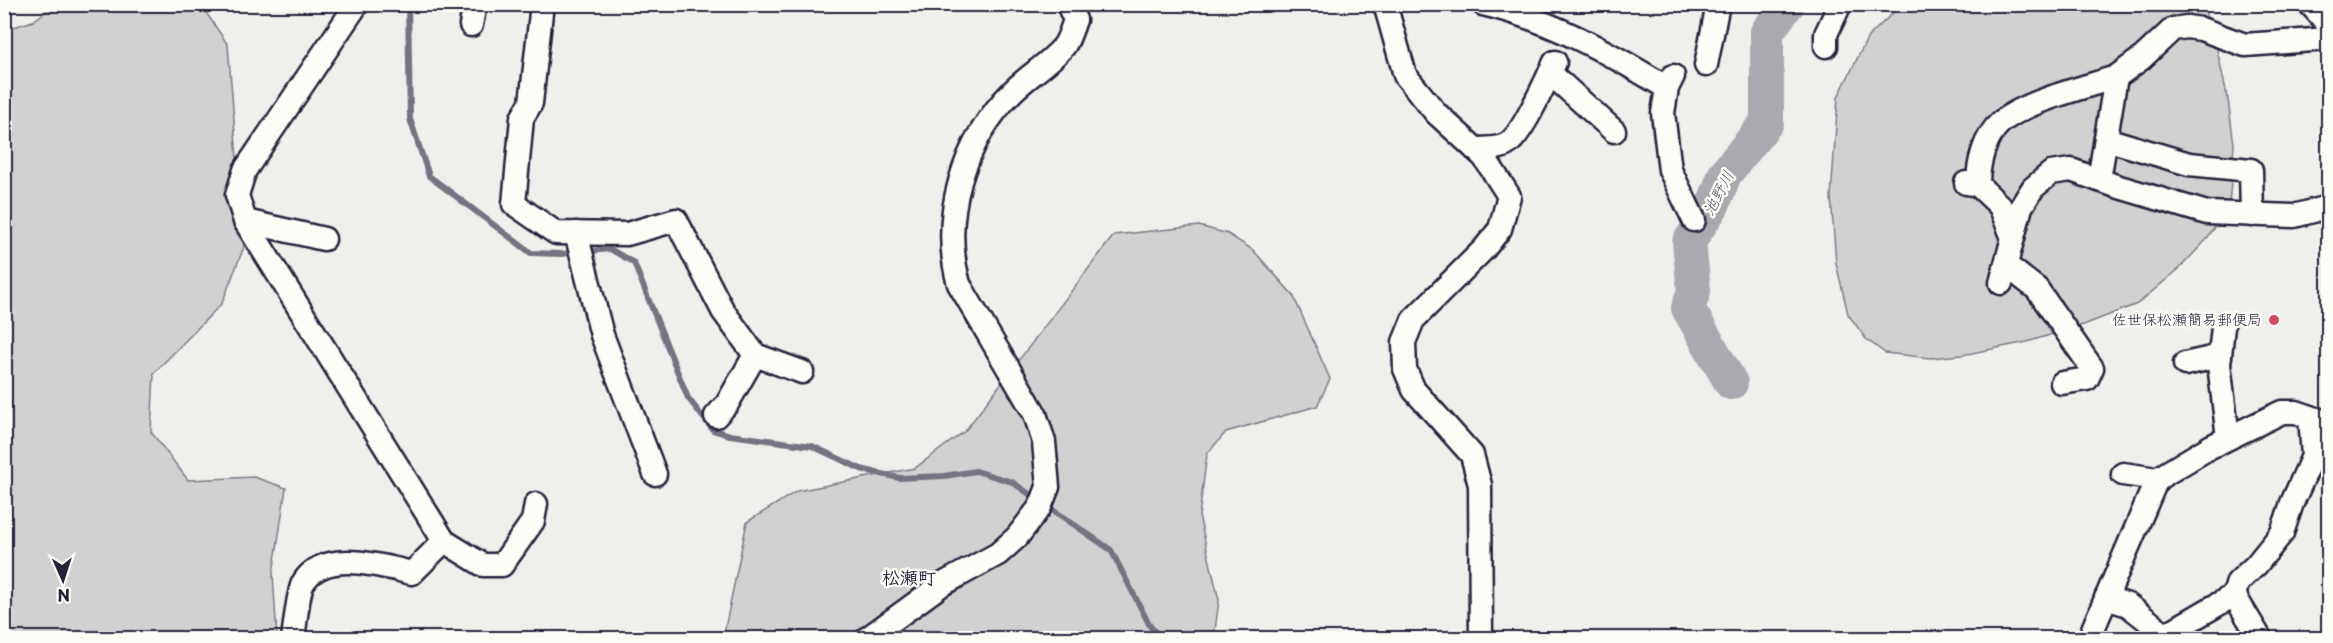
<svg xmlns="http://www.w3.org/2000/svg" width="2333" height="643" font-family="'Playpen Sans','Klee One',sans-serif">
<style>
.green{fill:#d2d1d1;stroke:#7a7a86;stroke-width:1.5}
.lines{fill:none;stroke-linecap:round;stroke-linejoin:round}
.stream{stroke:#737381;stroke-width:6}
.river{stroke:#a9a9b0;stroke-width:34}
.minor-casing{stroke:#22223b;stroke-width:27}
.minor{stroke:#fdfcf7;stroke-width:22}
.poi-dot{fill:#d1495b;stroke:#fdfcf7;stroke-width:2}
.labels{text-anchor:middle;stroke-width:5;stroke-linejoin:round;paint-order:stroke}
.poi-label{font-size:15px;fill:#22223b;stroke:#fdfcf7;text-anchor:end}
.water-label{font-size:16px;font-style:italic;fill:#58586a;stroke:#fdfcf7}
.quarter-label{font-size:18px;font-weight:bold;fill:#22223b;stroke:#fdfcf7}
</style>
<rect width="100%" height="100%" fill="#f0efec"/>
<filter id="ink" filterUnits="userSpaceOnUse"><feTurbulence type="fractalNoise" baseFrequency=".0167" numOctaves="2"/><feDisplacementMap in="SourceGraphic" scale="12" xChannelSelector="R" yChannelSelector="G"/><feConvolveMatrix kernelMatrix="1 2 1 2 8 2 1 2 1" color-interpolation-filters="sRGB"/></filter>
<g filter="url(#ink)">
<g class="green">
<polygon points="55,5 201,5 228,45 244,247 222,303 154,373 151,432 188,480 254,477 286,488 273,574 277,638 5,638 4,30 33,21"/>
<polygon points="1901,5 2203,5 2216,45 2228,100 2234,144 2229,205 2208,238 2179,269 2137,304 2086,324 2027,342 1962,355 1930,358 1885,353 1866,339 1848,314 1836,263 1831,197 1838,97 1868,37"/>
<polygon points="1199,226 1228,234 1253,250 1293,295 1330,379 1317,406 1226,432 1207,454 1199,516 1219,600 1215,630 1207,638 723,638 747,522 797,491 915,468 965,431 1114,235"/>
</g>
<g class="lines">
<polyline class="stream" points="408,4 410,119 429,176 531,253 561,254 610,249 634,263 688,398 713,430 730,435 812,446 861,469 899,478 944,476 976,471 1012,482 1111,550 1150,626 1161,638"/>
<polyline class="river" points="1731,383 1688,308 1694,291 1689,242 1713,205 1725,174 1767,122 1767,32 1788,4"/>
<g class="minor-casing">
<g id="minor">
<polyline points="542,4 531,103 522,118 514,204 556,233 627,234 676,220 723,311 755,355 802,372"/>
<polyline points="1385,4 1405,75 1436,113 1484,157 1509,196 1500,229 1484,249 1413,320 1404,342 1405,369 1414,390 1472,455 1480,485 1481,638"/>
<path d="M1483,4C1549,19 1610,53 1667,88"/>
<polyline points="2310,4 2328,24"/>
<polyline points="471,25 475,4"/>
<polyline points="1826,46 1826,34 1840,4"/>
<polyline points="1706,65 1718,4"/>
<polyline points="1550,73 1614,131"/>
<polyline points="1673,76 1667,88 1663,113 1670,170 1694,220"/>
<polyline points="2116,77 2142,58 2173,29 2187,27 2201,29 2245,45 2328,39"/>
<polyline points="2106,139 2189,164 2251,170 2252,215"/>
<path d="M1475,149C1485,148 1498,150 1507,144C1521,137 1547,79 1555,62"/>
<polyline points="1966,183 1978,185 2000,206 2013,238"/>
<path d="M1978,185C1978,164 1984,137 2001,122C2027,101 2083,88 2116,77L2099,180"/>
<polyline points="245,221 324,239"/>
<polyline points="576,233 602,335 655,474"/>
<polyline points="2006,265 2037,289 2092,368 2087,379 2062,383"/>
<polyline points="2001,283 2021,207 2033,188 2051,173 2071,170 2116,186 2207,213 2294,216 2328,207"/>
<polyline points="2223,327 2219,364 2228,438"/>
<polyline points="2185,364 2220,356"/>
<polyline points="716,416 727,404 755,355"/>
<polyline points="2123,474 2157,479"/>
<polyline points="444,541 483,565 502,565 533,521 536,504"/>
<polyline points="2234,595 2260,638"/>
<polyline points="2106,598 2128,605 2170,638"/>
<polyline points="2093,629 2157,479 2210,447 2282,412 2296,412 2328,423"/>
<path d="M293,638C295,627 298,592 303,583C324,548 381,566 412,573L444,541L245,221L237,195L245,170L357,4"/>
<path d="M868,638L941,585L998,554L1017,537L1040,507L1048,487L1044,442L1035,414L959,284C940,217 963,141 1013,91C1028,76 1050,63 1064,46C1069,39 1072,28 1075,20L1068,4"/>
<polyline points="2171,638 2172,631 2234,595 2238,582 2256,565 2282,533 2292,503 2313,456 2310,417"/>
</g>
</g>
<use href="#minor" class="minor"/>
</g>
</g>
<circle class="poi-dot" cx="2274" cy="320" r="6"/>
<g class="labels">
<g class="poi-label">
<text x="2262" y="325">佐世保松瀬簡易郵便局</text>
</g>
<g class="water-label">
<text transform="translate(1718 193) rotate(-62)" y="6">池野川</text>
</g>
<g class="quarter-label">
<text x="909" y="584">松瀬町</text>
</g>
</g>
<rect width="2333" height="643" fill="none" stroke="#fdfcf7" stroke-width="24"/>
<rect x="12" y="12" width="2309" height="619" fill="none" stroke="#22223b" stroke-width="2" filter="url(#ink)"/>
<g transform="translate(63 580) rotate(177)" stroke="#fdfcf7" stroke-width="4.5" paint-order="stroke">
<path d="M0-4.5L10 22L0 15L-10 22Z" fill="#22223b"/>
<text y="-9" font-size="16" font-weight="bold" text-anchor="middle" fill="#22223b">N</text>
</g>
</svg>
